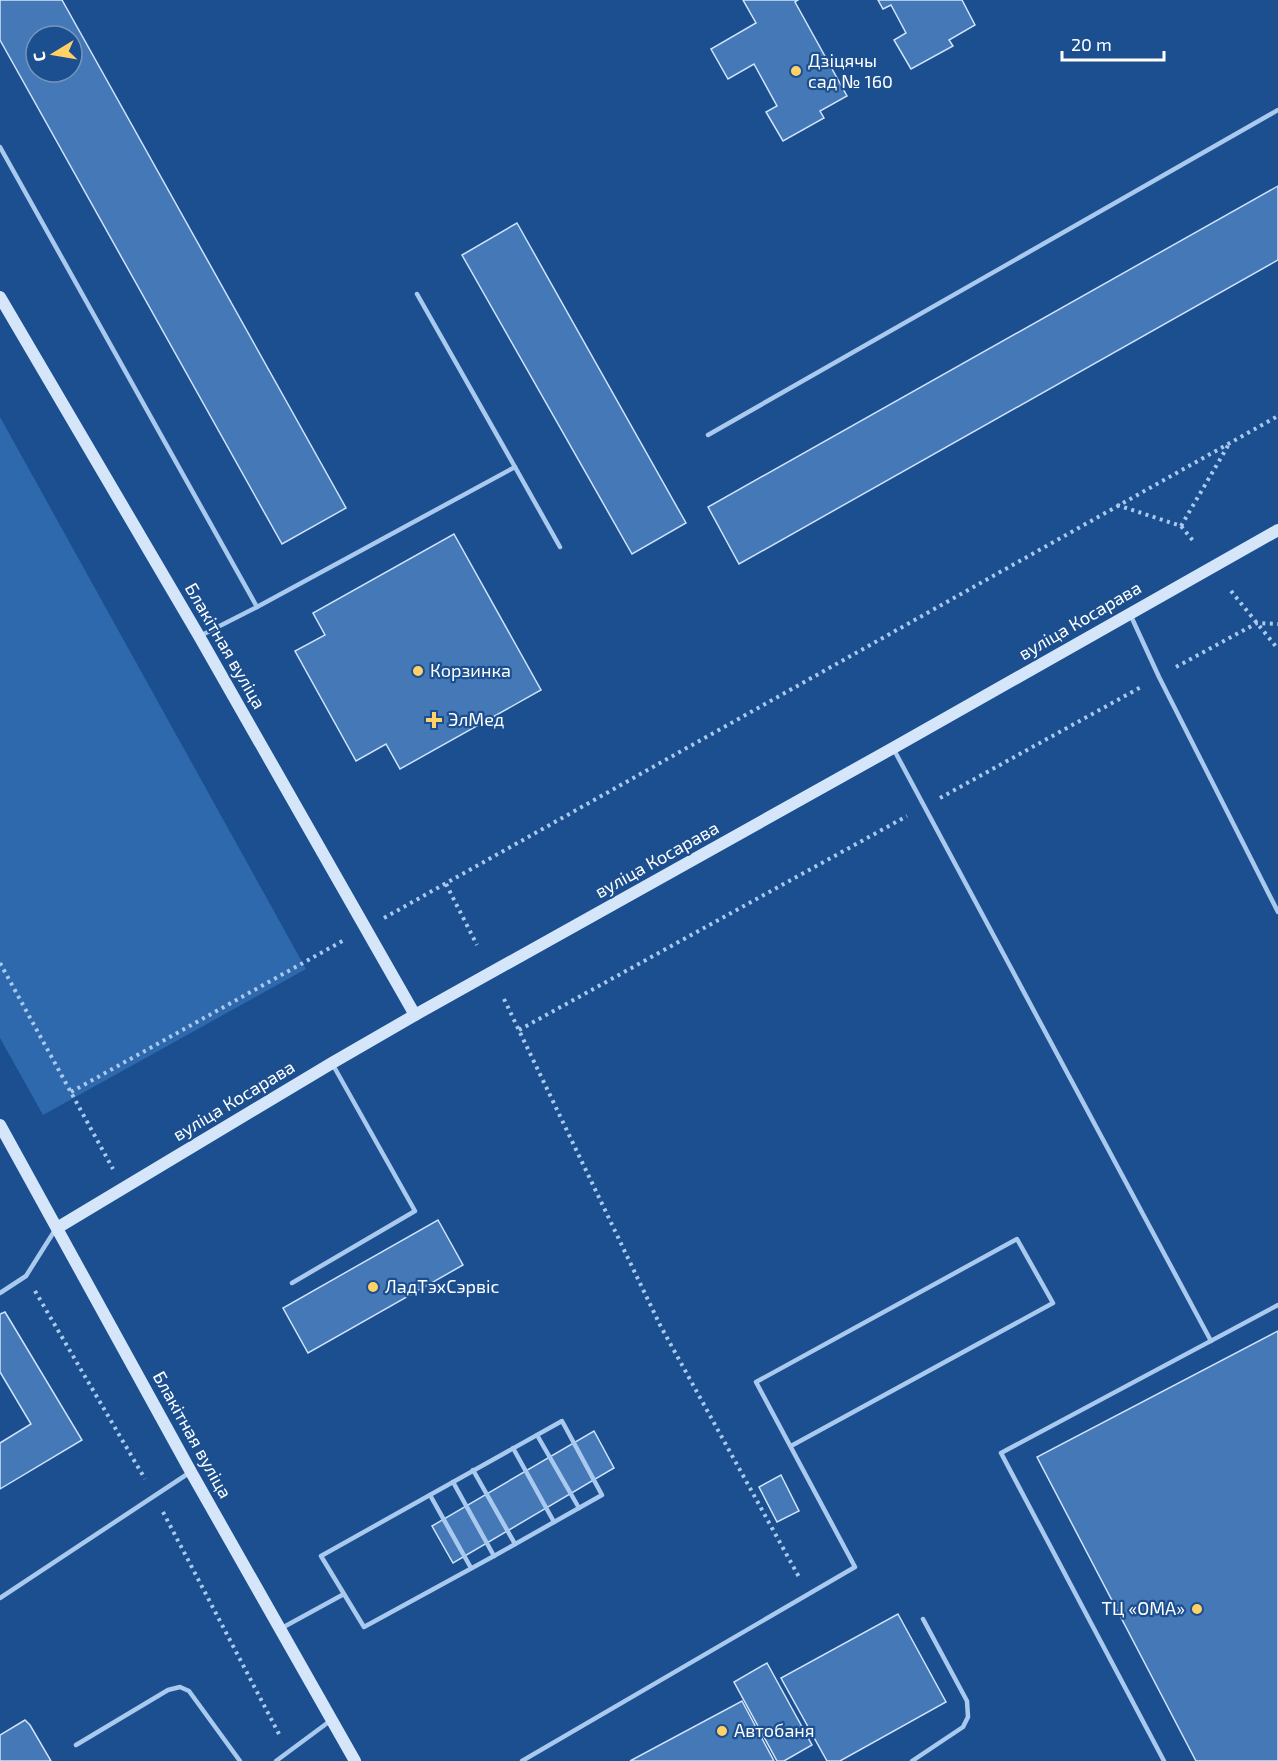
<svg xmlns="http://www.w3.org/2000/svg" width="1278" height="1761" font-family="'Exo 2',sans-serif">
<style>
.green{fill:#2e69ad}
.building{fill:#4478b7;stroke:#cfe3fa;stroke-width:1.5;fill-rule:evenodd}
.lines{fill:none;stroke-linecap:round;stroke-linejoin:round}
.path{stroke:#a9c9ee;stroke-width:4;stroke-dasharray:3 4.5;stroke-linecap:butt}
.lane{stroke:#a9c9ee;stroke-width:4.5}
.secondary{stroke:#d6e6fa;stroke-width:12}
.poi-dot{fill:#ffd166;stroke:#1b4f8f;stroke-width:2}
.labels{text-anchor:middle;stroke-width:4.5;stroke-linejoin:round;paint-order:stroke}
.poi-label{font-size:18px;fill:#fff;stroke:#1b4f8f;text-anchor:start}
.street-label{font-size:18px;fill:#fff;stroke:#1b4f8f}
</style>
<rect width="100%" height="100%" fill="#1b4f8f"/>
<polygon class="green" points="0,417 306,969 43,1115 0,1038"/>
<g class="building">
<path d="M0,0H62L346,508L282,544L0,40ZM36,36H72V72H36Z"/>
<polygon points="743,0 798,0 795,2 847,96 820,111 824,118 783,141 766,112 777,106 754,64 728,79 711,49 756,23"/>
<polygon points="878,0 962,0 975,25 949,40 953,46 911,69 894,40 906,33 891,5 883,9"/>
<polygon points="1278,186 1278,260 739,564 708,507"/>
<polygon points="517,223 686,523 632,554 462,255"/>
<polygon points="454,534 541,690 400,769 386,744 356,761 295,651 325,635 313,613"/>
<polygon points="438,1220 463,1265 308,1353 283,1308"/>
<polygon points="5,1312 82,1440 0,1489 0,1443 31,1424 0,1372 0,1314"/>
<polygon points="1278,1331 1278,1761 1196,1761 1037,1457"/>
<polygon points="594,1431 614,1468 453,1563 432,1526"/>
<polygon points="781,1475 799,1511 777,1522 759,1487"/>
<polygon points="898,1614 946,1702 840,1761 827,1761 781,1678"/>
<polygon points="767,1663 812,1745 784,1761 777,1761 734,1682"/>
<polygon points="742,1701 774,1761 630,1761"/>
<polygon points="25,1720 30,1725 51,1761 0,1761 0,1735"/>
</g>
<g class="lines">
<g class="path">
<polyline points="1117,505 1181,526 1194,542"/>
<polyline points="1181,526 1229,444"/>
<polyline points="1231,591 1278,649"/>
<polyline points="1176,667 1257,623 1278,624"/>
<polyline points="940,798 1143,686"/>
<polyline points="446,884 477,945"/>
<polyline points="384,918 1278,416"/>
<polyline points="0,963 113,1169"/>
<polyline points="504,999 660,1325 799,1577"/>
<polyline points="519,1030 907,816"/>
<polyline points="71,1092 346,939"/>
<polyline points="35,1291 145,1479"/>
<polyline points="163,1512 279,1734"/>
</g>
<g class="lane">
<polyline points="0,147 257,607 200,636"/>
<polyline points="708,435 1278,110"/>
<polyline points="515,467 560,547"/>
<polyline points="257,607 515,467 417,294"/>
<polyline points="1130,614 1159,677 1278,912"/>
<polyline points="893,748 1211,1341"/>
<polyline points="292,1283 415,1211 333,1065"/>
<polyline points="0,1293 26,1276 55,1230"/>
<polyline points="537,1435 579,1508"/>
<polyline points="513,1448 554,1522"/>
<polyline points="473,1470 515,1544"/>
<polyline points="453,1482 494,1556"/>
<polyline points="430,1495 471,1568"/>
<polyline points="0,1598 189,1473"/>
<polyline points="280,1629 344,1594 364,1627 494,1556 602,1495 562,1421 321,1556 344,1594"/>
<polyline points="76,1745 168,1690 180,1687 189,1691 240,1761"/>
<polyline points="276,1761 330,1721"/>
<polyline points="522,1761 855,1567 756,1382 1017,1239 1053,1303 791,1446"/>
<polyline points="912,1761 963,1727 968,1717 967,1701 923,1619"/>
<polyline points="1164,1761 1001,1453 1278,1305"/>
</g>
<g class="secondary">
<polyline points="0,297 199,636 415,1015"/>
<polyline points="0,1125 191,1472 355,1761"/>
<polyline points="57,1228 332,1063 415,1015 893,748 1278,530"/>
</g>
</g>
<g class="poi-dot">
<circle cx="796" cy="71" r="6"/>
<circle cx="418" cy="671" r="6"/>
<path d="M431 711h6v6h6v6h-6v6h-6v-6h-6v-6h6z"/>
<circle cx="373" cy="1287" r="6"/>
<circle cx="1197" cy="1609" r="6"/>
<circle cx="722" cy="1731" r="6"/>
</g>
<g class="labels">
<g class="poi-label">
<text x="808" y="67">Дзіцячы<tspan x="808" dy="21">сад № 160</tspan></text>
<text x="430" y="677">Корзинка</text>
<text x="448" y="726">ЭлМед</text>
<text x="385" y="1293">ЛадТэхСэрвіс</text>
<text x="1185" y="1615" text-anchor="end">ТЦ «ОМА»</text>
<text x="734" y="1737">Автобаня</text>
</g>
<g class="street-label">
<text transform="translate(1080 621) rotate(-30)" y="6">вуліца Косарава</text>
<text transform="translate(225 646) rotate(60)" y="6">Блакітная вуліца</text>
<text transform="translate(657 860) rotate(-29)" y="6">вуліца Косарава</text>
<text transform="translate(234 1101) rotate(-31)" y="6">вуліца Косарава</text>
<text transform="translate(192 1435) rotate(61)" y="6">Блакітная вуліца</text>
</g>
</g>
<g transform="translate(54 54) rotate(259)"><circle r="28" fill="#1b4f8f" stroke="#7695bc" stroke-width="1.5"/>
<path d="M0-4.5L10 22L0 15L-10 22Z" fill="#ffd166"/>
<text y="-9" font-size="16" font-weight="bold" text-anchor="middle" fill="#ffffff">С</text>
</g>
<path d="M1062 51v9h102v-9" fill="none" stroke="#ffffff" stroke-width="3"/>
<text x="1071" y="51" font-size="18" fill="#ffffff" stroke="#1b4f8f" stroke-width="4.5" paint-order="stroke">20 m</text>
</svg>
